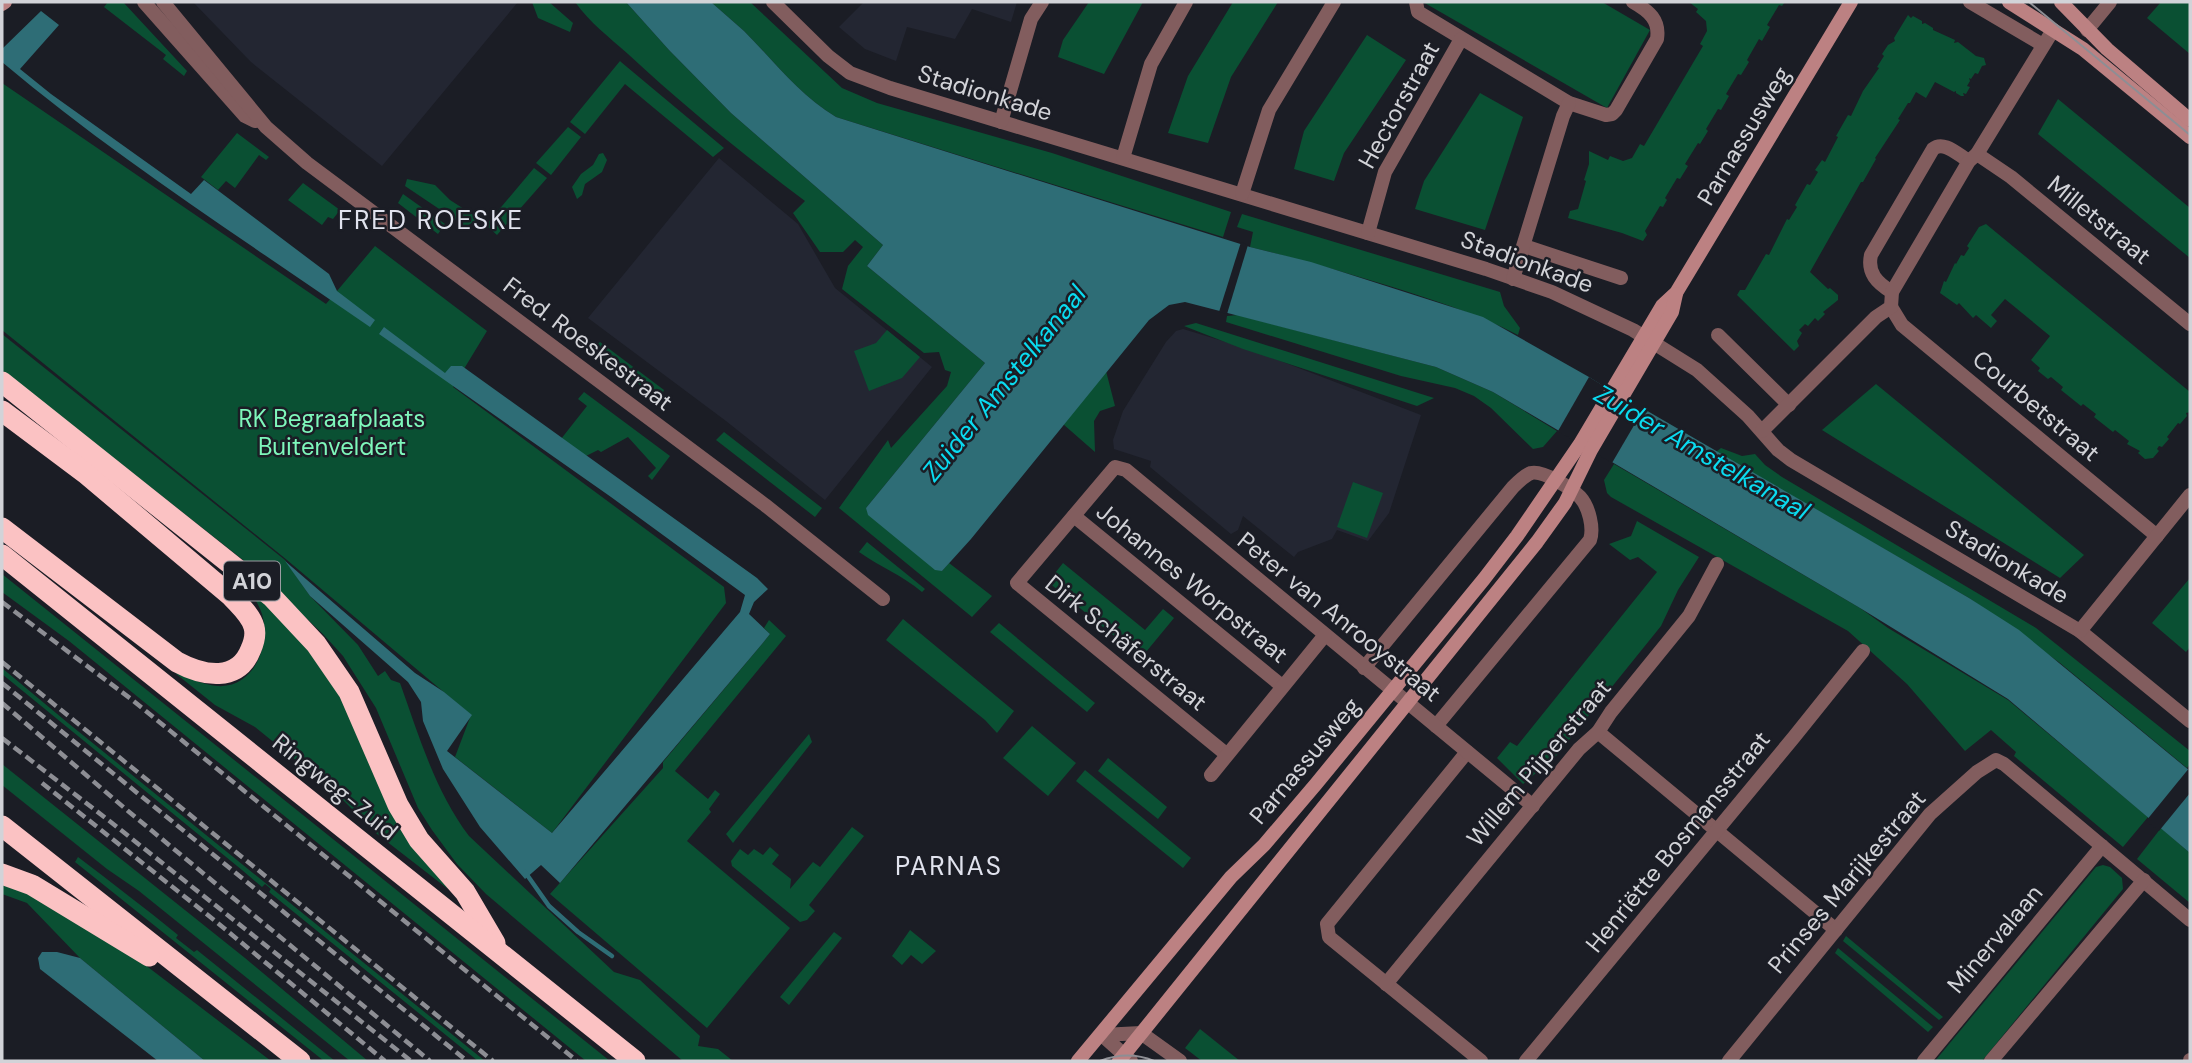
<svg xmlns="http://www.w3.org/2000/svg" width="2192" height="1063" font-family="'DM Sans',sans-serif">
<style>
.built{fill:#232632}
.green{fill:#0a5033}
.water{fill:#2e6d76}
.pier{fill:#1b1d25}
.lines{fill:none;stroke-linecap:round;stroke-linejoin:round}
.stream{stroke:#2e6d76;stroke-width:4.5}
.minor{stroke:#825d5e;stroke-width:14}
.tertiary{stroke:#825d5e;stroke-width:14}
.secondary{stroke:#bc8182;stroke-width:14}
.motorway{stroke:#fbc2c3;stroke-width:21}
.tram{stroke:#8d8e94;stroke-width:2}
.rail{stroke:#8d8e94;stroke-width:4.5;stroke-dasharray:10 5;stroke-linecap:butt}
.labels{text-anchor:middle;stroke-width:5;stroke-linejoin:round;paint-order:stroke}
.shield{fill:#1b1d25;stroke:#9b9ca2;stroke-width:2}
.shield-label{font-size:23px;font-weight:bold;fill:#d2d3d8}
.street-label{font-size:24px;fill:#d2d3d8;stroke:#1b1d25}
.park-label{font-size:24px;fill:#7ef7bb;stroke:#1b1d25}
.neighbourhood-label{font-size:26px;letter-spacing:2px;fill:#e1e3ee;stroke:#1b1d25}
.water-label{font-size:26px;font-style:italic;fill:#0adbf0;stroke:#1b1d25}
</style>
<rect width="100%" height="100%" fill="#1b1d25"/>
<g class="built">
<polygon points="193,2 518,2 382,166 251,62"/>
<polygon points="864,2 1017,2 1011,22 972,9 955,39 907,27 896,61 865,49 839,27"/>
<polygon points="719,158 798,224 835,288 932,367 825,500 726,421 588,318"/>
<polygon points="1183,329 1249,349 1421,415 1389,513 1368,541 1337,530 1332,539 1298,552 1294,557 1243,516 1238,530 1231,534 1150,467 1151,461 1114,449 1113,440 1123,411 1166,342 1176,331"/>
</g>
<g class="green">
<polygon points="108,2 123,2 187,71 184,76 163,59 166,55 104,7"/>
<polygon points="532,2 549,2 573,23 570,32 538,18"/>
<path d="M575,2H626L669,50L731,113L883,245L867,266L985,363L866,508L942,571L949,563L992,596L972,617L839,508L888,440L891,448L947,386L951,372L945,370L939,352L924,353L842,289L848,266L863,247L855,240L843,252H820L793,213L805,201C744,155 684,106 628,54C609,37 590,23 575,2Z"/>
<path d="M711,2H750L842,88L877,103L1052,153L1231,212L1223,237L836,117C799,95 774,61 744,31C733,21 722,12 711,2Z"/>
<polygon points="1089,2 1143,2 1104,74 1058,57 1063,40"/>
<polygon points="1233,2 1278,2 1231,77 1208,143 1168,133 1188,76"/>
<polygon points="1423,2 1602,2 1650,30 1607,108"/>
<polygon points="1689,2 1785,2 1782,6 1779,5 1767,25 1770,27 1762,41 1759,39 1747,60 1749,62 1741,75 1738,74 1726,94 1729,96 1721,110 1718,109 1706,129 1708,131 1700,144 1698,143 1685,164 1688,166 1680,179 1677,178 1665,198 1667,200 1663,207 1660,206 1645,231 1647,235 1643,241 1622,233 1568,218 1570,211 1578,209 1586,181 1584,180 1589,164 1589,151 1608,160 1610,156 1623,161 1632,158 1640,144 1644,146 1703,46 1700,44 1707,31 1706,21 1696,12 1698,9"/>
<polygon points="2161,2 2190,2 2190,54 2147,18"/>
<polygon points="1908,15 1911,18 1913,16 1922,21 1922,24 1925,23 1933,28 1933,30 1955,40 1954,43 1958,42 1976,56 1984,58 1986,65 1982,66 1978,74 1975,73 1971,79 1969,78 1970,81 1967,86 1970,87 1966,94 1963,93 1964,96 1961,96 1956,93 1956,91 1954,92 1935,82 1926,98 1916,92 1910,103 1908,103 1898,119 1900,120 1875,158 1876,159 1863,182 1861,182 1810,272 1828,289 1830,288 1838,295 1838,300 1823,312 1825,314 1818,321 1815,318 1808,326 1805,324 1799,330 1802,333 1797,341 1799,346 1794,351 1737,295 1740,290 1745,290 1766,254 1769,255 1787,219 1789,220 1797,207 1795,205 1807,184 1810,185 1818,172 1815,170 1822,160 1825,162 1838,137 1836,136 1848,115 1851,116 1863,91 1879,68 1877,67 1884,56 1882,54 1888,45 1895,41 1894,38"/>
<polygon points="1367,35 1406,60 1344,153 1334,181 1294,169 1304,131"/>
<polygon points="620,61 621,62 724,148 713,157 625,84 585,134 570,122"/>
<polygon points="2,83 326,304 375,246 487,331 453,387 724,587 726,603 552,833 455,757 471,715 287,560 2,330"/>
<polygon points="1480,93 1523,117 1485,230 1415,209 1424,181"/>
<polygon points="2058,99 2190,208 2190,258 2038,134"/>
<polygon points="568,127 581,137 551,175 536,163"/>
<polygon points="237,133 269,157 266,160 259,155 235,188 226,181 218,190 201,177"/>
<polygon points="603,153 607,160 602,172 585,184 582,195 577,199 572,187 581,174 593,165 599,154"/>
<polygon points="534,168 547,178 497,235 486,225"/>
<polygon points="407,179 435,185 450,200 478,218 466,227 405,186"/>
<polygon points="303,183 340,210 333,219 328,217 322,225 288,200"/>
<polygon points="403,194 445,224 438,234 398,203"/>
<path d="M1242,214L1500,292L1504,306L1520,328L1518,335C1475,313 1431,299 1386,285C1340,271 1295,258 1250,247L1253,232L1237,227Z"/>
<polygon points="1986,224 2190,392 2190,412 2186,413 2187,416 2180,424 2178,423 2167,437 2169,439 2162,447 2159,446 2157,449 2159,451 2153,458 2145,459 2138,453 2140,451 2127,444 2129,441 2115,430 2113,432 2094,417 2096,414 2083,404 2081,406 2061,390 2063,387 2051,377 2048,379 2038,371 2040,368 2031,360 2050,336 2005,299 1991,315 1997,321 1991,328 1976,315 1973,318 1959,303 1957,305 1940,293 1944,281 1946,282 1955,263 1956,264 1961,255 1964,256 1969,248 1967,246 1979,227"/>
<polygon points="1238,315 1436,367 1493,392 1557,431 1543,447 1533,449 1491,408 1474,396 1455,388 1401,376 1226,322 1227,316"/>
<polygon points="1196,323 1434,398 1417,406 1243,349 1184,326"/>
<polygon points="887,330 920,357 902,378 869,391 854,351 876,343"/>
<path d="M2,334L285,560L310,596L358,645L378,676L385,671L391,680L400,683C419,736 435,791 469,836L614,972L640,980L700,1036L698,1046L718,1049L733,1061H683L486,894L457,864L432,830L418,808L376,708L343,656L323,634L252,567L2,370Z"/>
<polygon points="600,342 664,390 660,400 592,349"/>
<polygon points="1106,371 1115,406 1100,411 1094,421 1095,452 1063,424"/>
<polygon points="1876,384 2084,555 2060,578 1822,430"/>
<polygon points="584,392 670,456 652,480 648,476 656,468 628,437 601,452 598,450 586,456 561,439 587,406 578,399"/>
<polygon points="724,432 822,508 815,517 716,440"/>
<polygon points="1721,448 1742,456 1755,454 1765,465 1782,477 2036,628 2190,751 2190,764 2187,768 2060,663 1969,598 1716,452"/>
<polygon points="1614,464 1860,608 1888,628 2008,700 2148,817 2123,847 2014,756 2016,752 1991,730 1965,751 1907,684 1848,631 1611,497 1607,493 1604,480"/>
<polygon points="1353,482 1383,493 1367,538 1337,527"/>
<polygon points="1637,521 1699,557 1678,590 1661,626 1552,761 1550,761 1523,784 1497,758 1510,742 1517,746 1657,572 1638,557 1630,560 1609,544 1631,536"/>
<path d="M867,542L925,589L922,592C902,575 880,567 859,552Z"/>
<polygon points="1063,563 1145,630 1163,609 1174,618 1141,658 1048,582"/>
<polygon points="2,574 610,1061 586,1061 69,641 2,592"/>
<polygon points="2190,578 2190,647 2186,652 2152,623"/>
<path d="M253,594L281,617L318,657L448,889L377,834L335,792L255,727L215,705L175,673C188,677 203,685 217,686C254,689 271,645 262,614C260,608 256,601 253,594Z"/>
<polygon points="903,619 1014,711 997,733 985,720 886,640"/>
<polygon points="769,620 786,636 675,771 708,799 715,790 720,794 709,809 711,812 687,841 790,928 707,1028 550,894 663,768 663,762 762,644 770,634 764,628"/>
<polygon points="999,623 1095,703 1087,712 990,632"/>
<polygon points="2,668 68,723 485,1061 478,1061 269,892 271,889 265,884 262,887 242,870 2,674"/>
<polygon points="1032,726 1076,763 1048,796 1003,758"/>
<polygon points="809,734 812,742 733,843 726,834"/>
<polygon points="1108,758 1167,807 1158,819 1098,771"/>
<polygon points="2,764 245,958 368,1061 350,1061 139,891 107,869 2,785"/>
<polygon points="1085,770 1191,858 1183,868 1076,781"/>
<polygon points="852,827 864,836 809,905 815,911 807,920 800,922 732,866 731,861 740,849 748,855 754,849 763,855 770,847 779,855 772,864 791,879 790,889 813,862 820,867"/>
<polygon points="2161,828 2190,853 2190,903 2137,859"/>
<path d="M78,857C112,883 145,908 178,935L176,938L194,952L197,950L335,1061H324L75,862Z"/>
<polygon points="2103,865 2110,867 2122,878 2123,889 1982,1061 1935,1061 2096,867"/>
<polygon points="2,875 106,935 271,1061 205,1061 80,958 27,903 2,894"/>
<polygon points="910,930 936,951 922,964 911,955 902,965 892,956"/>
<polygon points="834,932 842,938 789,1005 780,997"/>
<polygon points="1846,936 1943,1017 1939,1020 1843,941"/>
<polygon points="1838,948 1933,1027 1928,1032 1835,953"/>
<polygon points="1200,1029 1240,1061 1202,1061 1185,1048"/>
</g>
<g class="water">
<path d="M626,2H711C722,12 733,21 744,31C774,61 799,95 836,117L1250,247L1311,262L1483,317L1589,377L1642,410L1644,409L1969,598L2019,630L2190,771V853L2008,699L1860,608L1493,392L1436,367L1185,302L1169,305L1149,320L971,539L942,571L935,570L868,515L866,508L985,363L867,266L883,245L731,113L669,50Z"/>
<path d="M41,11L59,25L20,69L51,94L191,194L204,180L329,274L337,291L375,320L370,327C246,241 117,159 2,62V49Z"/>
<polygon points="384,327 445,373 451,366 462,366 757,578 768,589 754,602 749,614 770,634 762,644 560,883 541,865 525,879 480,827 443,769 423,721 421,702 408,682 310,596 285,561 415,673 444,692 472,715 447,751 552,833 740,612 745,595 611,497 379,334"/>
<polygon points="42,952 57,952 80,958 205,1061 158,1061 40,969 38,958"/>
</g>
<g class="pier">
<polygon points="1241,242 1248,245 1227,314 1219,312"/>
<polygon points="1589,377 1643,410 1612,463 1558,431"/>
<polygon points="2190,767 2190,793 2159,831 2146,821"/>
</g>
<g class="lines">
<polyline class="stream" points="525,872 549,906 578,932 612,956"/>
<g class="minor">
<polyline points="144,2 245,116 255,121"/>
<polyline points="163,2 266,127 307,163 765,505 883,599"/>
<polyline points="773,2 828,56 850,73 890,88 1486,269 1552,292 1633,330 1697,370 1748,416 1778,450 1791,460 2080,631 2190,721"/>
<path d="M1416,2L1418,12L1569,103L1606,115L1612,114L1616,110L1657,39C1660,20 1649,11 1633,2"/>
<polyline points="1970,2 2043,45"/>
<polyline points="2087,30 2110,2"/>
<polyline points="1001,122 1031,19 1042,2"/>
<polyline points="1977,154 2011,177 2190,324"/>
<polyline points="1123,158 1151,64 1186,2"/>
<polyline points="1242,194 1269,110 1334,2"/>
<polyline points="1368,233 1385,172 1461,39"/>
<polyline points="1524,246 1621,278"/>
<polyline points="1513,279 1563,116 1569,103"/>
<path d="M1892,292C1877,283 1867,273 1871,255L1933,149C1944,140 1958,155 1969,161"/>
<polyline points="1891,307 1902,325 2157,536"/>
<polyline points="1718,335 1789,405"/>
<polyline points="1762,431 1876,317 1891,307 1892,292 1969,161 1977,154 2053,30"/>
<polyline points="1074,516 1282,686"/>
<polyline points="2080,631 2190,495"/>
<path d="M1364,668L1513,487C1518,482 1525,475 1531,473C1543,470 1571,488 1580,497C1589,507 1594,528 1590,540L1436,726"/>
<polyline points="1598,732 1836,930"/>
<polyline points="1467,752 1327,924 1329,937 1481,1061"/>
<polyline points="1226,754 1017,583 1115,467 1126,470 1533,806"/>
<polyline points="1211,775 1325,635"/>
<polyline points="1386,984 1579,749 1598,732 1611,712 1689,616 1717,564"/>
<polyline points="1526,1061 1794,737 1863,651"/>
<polyline points="1729,1061 1930,814 1977,772 1996,760 2004,764 2190,920"/>
<polyline points="1924,1061 2102,846"/>
<polyline points="1991,1061 2144,880"/>
<polyline points="2190,1061 2190,1060"/>
</g>
<g class="tertiary">
<polyline points="1102,1035 1141,1033 1180,1061"/>
<polyline points="1102,1035 1131,1061"/>
</g>
<g class="secondary">
<polyline points="2009,2 2083,49 2190,137"/>
<polyline points="2061,2 2107,49 2190,120"/>
<polyline points="2,4 5,2"/>
<polyline points="1078,1061 1231,877 1264,845 1316,784 1484,579 1517,536 1580,444 1662,306 1676,293 1851,2"/>
<polyline points="1119,1061 1537,542 1565,503 1591,450 1672,312 1676,294"/>
</g>
<g class="motorway">
<polyline points="2,382 272,597 316,644 349,692 398,805 419,840 465,892 495,943"/>
<path d="M2,411L85,473L231,596C239,605 251,615 254,627C256,634 254,642 251,649C238,683 203,676 177,662L2,528"/>
<polyline points="2,555 635,1061"/>
<polyline points="2,826 300,1061"/>
<polyline points="2,874 32,885 149,956"/>
</g>
<g class="tram">
<polyline points="2029,2 2190,135"/>
<path d="M1100,1061C1118,1054 1135,1053 1154,1061"/>
</g>
<g class="rail">
<polyline points="2,602 131,699 577,1061"/>
<polyline points="2,662 493,1061"/>
<polyline points="2,683 467,1061"/>
<polyline points="2,703 128,811 430,1061"/>
<polyline points="2,738 112,823 411,1061"/>
<polyline points="42,783 214,920 385,1061"/>
</g>
</g>
<g class="labels">
<rect class="shield" x="224" y="561.5" width="56" height="39" rx="5"/>
<g class="shield-label">
<text x="252" y="589">A10</text>
</g>
<g class="street-label">
<text transform="translate(985 93) rotate(17)" y="8">Stadionkade</text>
<text transform="translate(1399 105) rotate(-61)" y="8">Hectorstraat</text>
<text transform="translate(1744 136) rotate(-59)" y="8">Parnassusweg</text>
<text transform="translate(2099 220) rotate(39)" y="8">Milletstraat</text>
<text transform="translate(1527 262) rotate(20)" y="8">Stadionkade</text>
<text transform="translate(588 344) rotate(37)" y="8">Fred. Roeskestraat</text>
<text transform="translate(2036 406) rotate(40)" y="8">Courbetstraat</text>
<text transform="translate(2007 562) rotate(31)" y="8">Stadionkade</text>
<text transform="translate(1192 583) rotate(39)" y="8">Johannes Worpstraat</text>
<text transform="translate(1339 617) rotate(39)" y="8">Peter van Anrooystraat</text>
<text transform="translate(1126 643) rotate(39)" y="8">Dirk Schäferstraat</text>
<text transform="translate(1305 761) rotate(-50)" y="8">Parnassusweg</text>
<text transform="translate(1539 763) rotate(-50)" y="8">Willem Pijperstraat</text>
<text transform="translate(335 787) rotate(39)" y="8">Ringweg-Zuid</text>
<text transform="translate(1678 842) rotate(-51)" y="8">Henriëtte Bosmansstraat</text>
<text transform="translate(1847 882) rotate(-50)" y="8">Prinses Marijkestraat</text>
<text transform="translate(1995 939) rotate(-50)" y="8">Minervalaan</text>
</g>
<g class="park-label">
<text x="332" y="427">RK Begraafplaats<tspan x="332" dy="28">Buitenveldert</tspan></text>
</g>
<g class="neighbourhood-label">
<text x="431" y="229">FRED ROESKE</text>
<text x="949" y="875">PARNAS</text>
</g>
<g class="water-label">
<text transform="translate(1004 383) rotate(-51)" y="9">Zuider Amstelkanaal</text>
<text transform="translate(1702 452) rotate(30)" y="9">Zuider Amstelkanaal</text>
</g>
</g>
<rect width="2192" height="1063" fill="none" stroke="#d2d3d8" stroke-width="7"/>
</svg>
